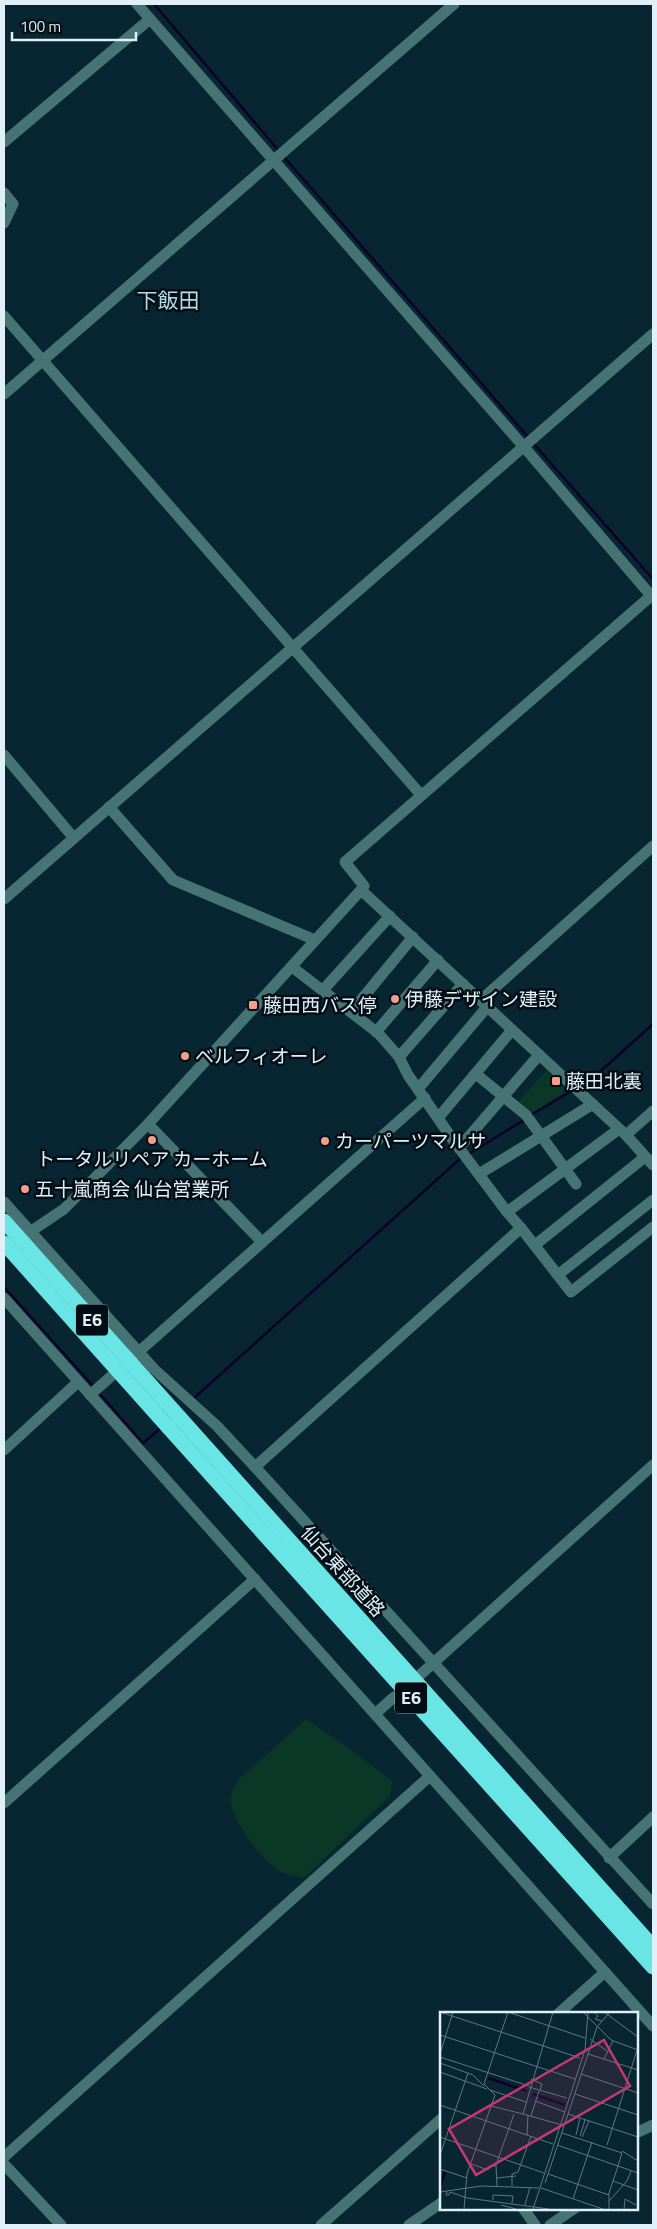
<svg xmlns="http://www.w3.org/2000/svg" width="657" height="2229" font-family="'Titillium Web','Noto Sans JP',sans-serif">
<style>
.green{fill:#0a3726}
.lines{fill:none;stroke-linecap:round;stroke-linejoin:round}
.stream{stroke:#0e0028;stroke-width:2.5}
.minor{stroke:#467373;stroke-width:11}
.highway{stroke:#69e5e6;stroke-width:15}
.highway-bridge{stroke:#69e5e6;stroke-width:15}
.poi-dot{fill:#f49d8b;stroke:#030d13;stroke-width:2}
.labels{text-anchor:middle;stroke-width:5;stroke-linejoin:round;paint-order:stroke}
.shield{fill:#030d13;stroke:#9eacb3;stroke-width:1}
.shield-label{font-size:18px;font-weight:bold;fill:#e0f0f8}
.poi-label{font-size:19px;fill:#e0f0f8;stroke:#030d13;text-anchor:start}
.street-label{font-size:19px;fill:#e0f0f8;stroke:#030d13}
.quarter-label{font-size:21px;fill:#b7d8e8;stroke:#030d13}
.inset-river{fill:none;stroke:#0e0028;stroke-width:2.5}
.inset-road{fill:none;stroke:#5e7781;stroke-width:1}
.view{fill:#c63873;fill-opacity:0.15;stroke:#c63873;stroke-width:2.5}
.inset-edge{fill:none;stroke:#e0f0f8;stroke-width:2.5}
</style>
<rect width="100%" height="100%" fill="#082632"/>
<g class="green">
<polygon points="547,1070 567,1091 531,1114 517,1103"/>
<path d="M306,1719L353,1751L393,1782L390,1796L304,1878C297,1877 288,1875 281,1872C264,1863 234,1824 231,1804C229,1795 234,1787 239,1779Z"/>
</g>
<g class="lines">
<g class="stream">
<polyline points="154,4 279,151"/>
<polyline points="284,157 528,437"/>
<polyline points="533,443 653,579"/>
<polyline points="578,1087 592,1079 653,1024"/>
<polyline points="531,1115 573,1090"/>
<polyline points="467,1155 524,1120"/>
<polyline points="4,1287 94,1387"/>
<polyline points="99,1393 143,1443 161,1428"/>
<polyline points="193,1399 462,1157"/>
</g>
<g class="minor">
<polyline points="137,4 524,447 653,598"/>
<polyline points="4,142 150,19"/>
<polyline points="4,193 13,204 4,223"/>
<polyline points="4,316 421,795"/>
<polyline points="4,394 454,4"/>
<polyline points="4,755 73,837"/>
<polyline points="109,807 173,880 315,940"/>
<polyline points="361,890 364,886 345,862 651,596"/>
<polyline points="4,899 653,334"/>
<polyline points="292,967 378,1033 399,1057 408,1075 453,1140 507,1212"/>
<polyline points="323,990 390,916"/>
<polyline points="481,1000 653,846"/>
<polyline points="351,1012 413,937"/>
<polyline points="376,1032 438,960"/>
<polyline points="399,1057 463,984"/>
<polyline points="476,1074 526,1115 576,1184"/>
<polyline points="418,1089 487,1007"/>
<polyline points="438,1118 512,1030"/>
<polyline points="148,1124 262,1242"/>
<polyline points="626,1135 653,1111"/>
<polyline points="459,1148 539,1055"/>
<polyline points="479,1174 593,1104"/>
<polyline points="4,1202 154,1369 217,1426 255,1467 653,1904"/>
<polyline points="521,1228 571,1292 653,1227"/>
<polyline points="24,1236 64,1209 148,1124 361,890 626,1135 653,1165"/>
<polyline points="535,1245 645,1157"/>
<polyline points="559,1274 653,1200"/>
<polyline points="4,1298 653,2026"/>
<polyline points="90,1395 425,1098"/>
<polyline points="4,1450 78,1382"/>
<polyline points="255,1467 521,1228 507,1212 619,1129"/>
<polyline points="420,1675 653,1465"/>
<polyline points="375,1714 394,1697"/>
<polyline points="4,1803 255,1579"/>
<polyline points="609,1858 653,1817"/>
<polyline points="559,2013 605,1972"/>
<polyline points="636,2133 653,2125"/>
<polyline points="4,2157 430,1776"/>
<polyline points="4,2164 61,2225"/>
<polyline points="523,2208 535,2225"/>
<polyline points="321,2225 441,2119"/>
<polyline points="409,2225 441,2203"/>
<polyline points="550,2225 575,2208"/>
</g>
<g class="highway">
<polyline points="180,1418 653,1947"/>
<polyline points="169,1428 653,1967"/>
</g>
<g class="highway-bridge">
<polyline points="4,1221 180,1418"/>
<polyline points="4,1243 169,1428"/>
</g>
</g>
<g class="poi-dot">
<circle cx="395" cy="999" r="5"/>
<rect x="248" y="1000" width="10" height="10" rx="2.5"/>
<circle cx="185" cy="1056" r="5"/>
<rect x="551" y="1076" width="10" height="10" rx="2.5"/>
<circle cx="152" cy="1140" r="5"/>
<circle cx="325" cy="1141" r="5"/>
<circle cx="25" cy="1189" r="5"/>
</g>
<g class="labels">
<g class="shield">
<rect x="76" y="1304.5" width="32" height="31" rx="4"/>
<rect x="395" y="1682.5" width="32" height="31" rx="4"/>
</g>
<g class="shield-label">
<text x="92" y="1326">E6</text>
<text x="411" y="1704">E6</text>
</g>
<g class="poi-label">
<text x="405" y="1006">伊藤デザイン建設</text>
<text x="263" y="1012">藤田西バス停</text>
<text x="195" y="1063">ベルフィオーレ</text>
<text x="566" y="1088">藤田北裏</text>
<text x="335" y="1148">カーパーツマルサ</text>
<text x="152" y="1166" text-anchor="middle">トータルリペア カーホーム</text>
<text x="35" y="1196">五十嵐商会 仙台営業所</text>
</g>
<g class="street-label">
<text transform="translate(343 1571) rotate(48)" y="7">仙台東部道路</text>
</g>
<g class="quarter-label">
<text x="168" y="308">下飯田</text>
</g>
</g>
<g transform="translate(440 2012)">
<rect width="198" height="198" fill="#082632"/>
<path class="inset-river" d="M48,66L87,79M93,82L125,93M0,175L5,160"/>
<path class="inset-road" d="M0,0L140,46M68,0L44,72L50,78L86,90M68,0L145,26M113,0L83,102L122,113M143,0L171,28L198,38M154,0L158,4L155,7L162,9M164,0L198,25M0,23L135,67M150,27L167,39M0,42L13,0M148,42L198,58M0,45L89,74M164,47L173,29M0,51L33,63L44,74M0,60L47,77M141,62L198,81M91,67L102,72L100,78M89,75L127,86M135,82L198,103M95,89L125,100M0,93L113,132M51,94L83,102M128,102L198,125M91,104L99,79M87,123L88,103M136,123L140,106M140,124L145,108M0,125L104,161M142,125L149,109M117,133L178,154L182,141L122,121M167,133L197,38M182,139L198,149M0,143L28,61M31,152L48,158L49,154H56M0,157L27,166M108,162L169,183M57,166L76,164M173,169L198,178M105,171L157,15L170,0M57,174L56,153L74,102M72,174V162L78,160L91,124M101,176L163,197M7,179L6,183H9L10,180L27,186L109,197M0,180L41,174L99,176M133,187L152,130M53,188V183L73,184L72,191M169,189L187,169L191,159M61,193L76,197M85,193L90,175M24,197L27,162L55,83L50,78M93,197L145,38L148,0M169,197V181L178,154L198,161M184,197L185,187L196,193"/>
<path class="view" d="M164,28L190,74L36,163L9,117Z"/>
<rect width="198" height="198" class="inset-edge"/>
</g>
<rect width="657" height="2229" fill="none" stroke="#e0f0f8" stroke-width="10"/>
<path d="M12 32v8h124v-8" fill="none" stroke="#e0f0f8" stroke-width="2.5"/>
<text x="20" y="32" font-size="15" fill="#e0f0f8" stroke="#030d13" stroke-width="4" paint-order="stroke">100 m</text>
</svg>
